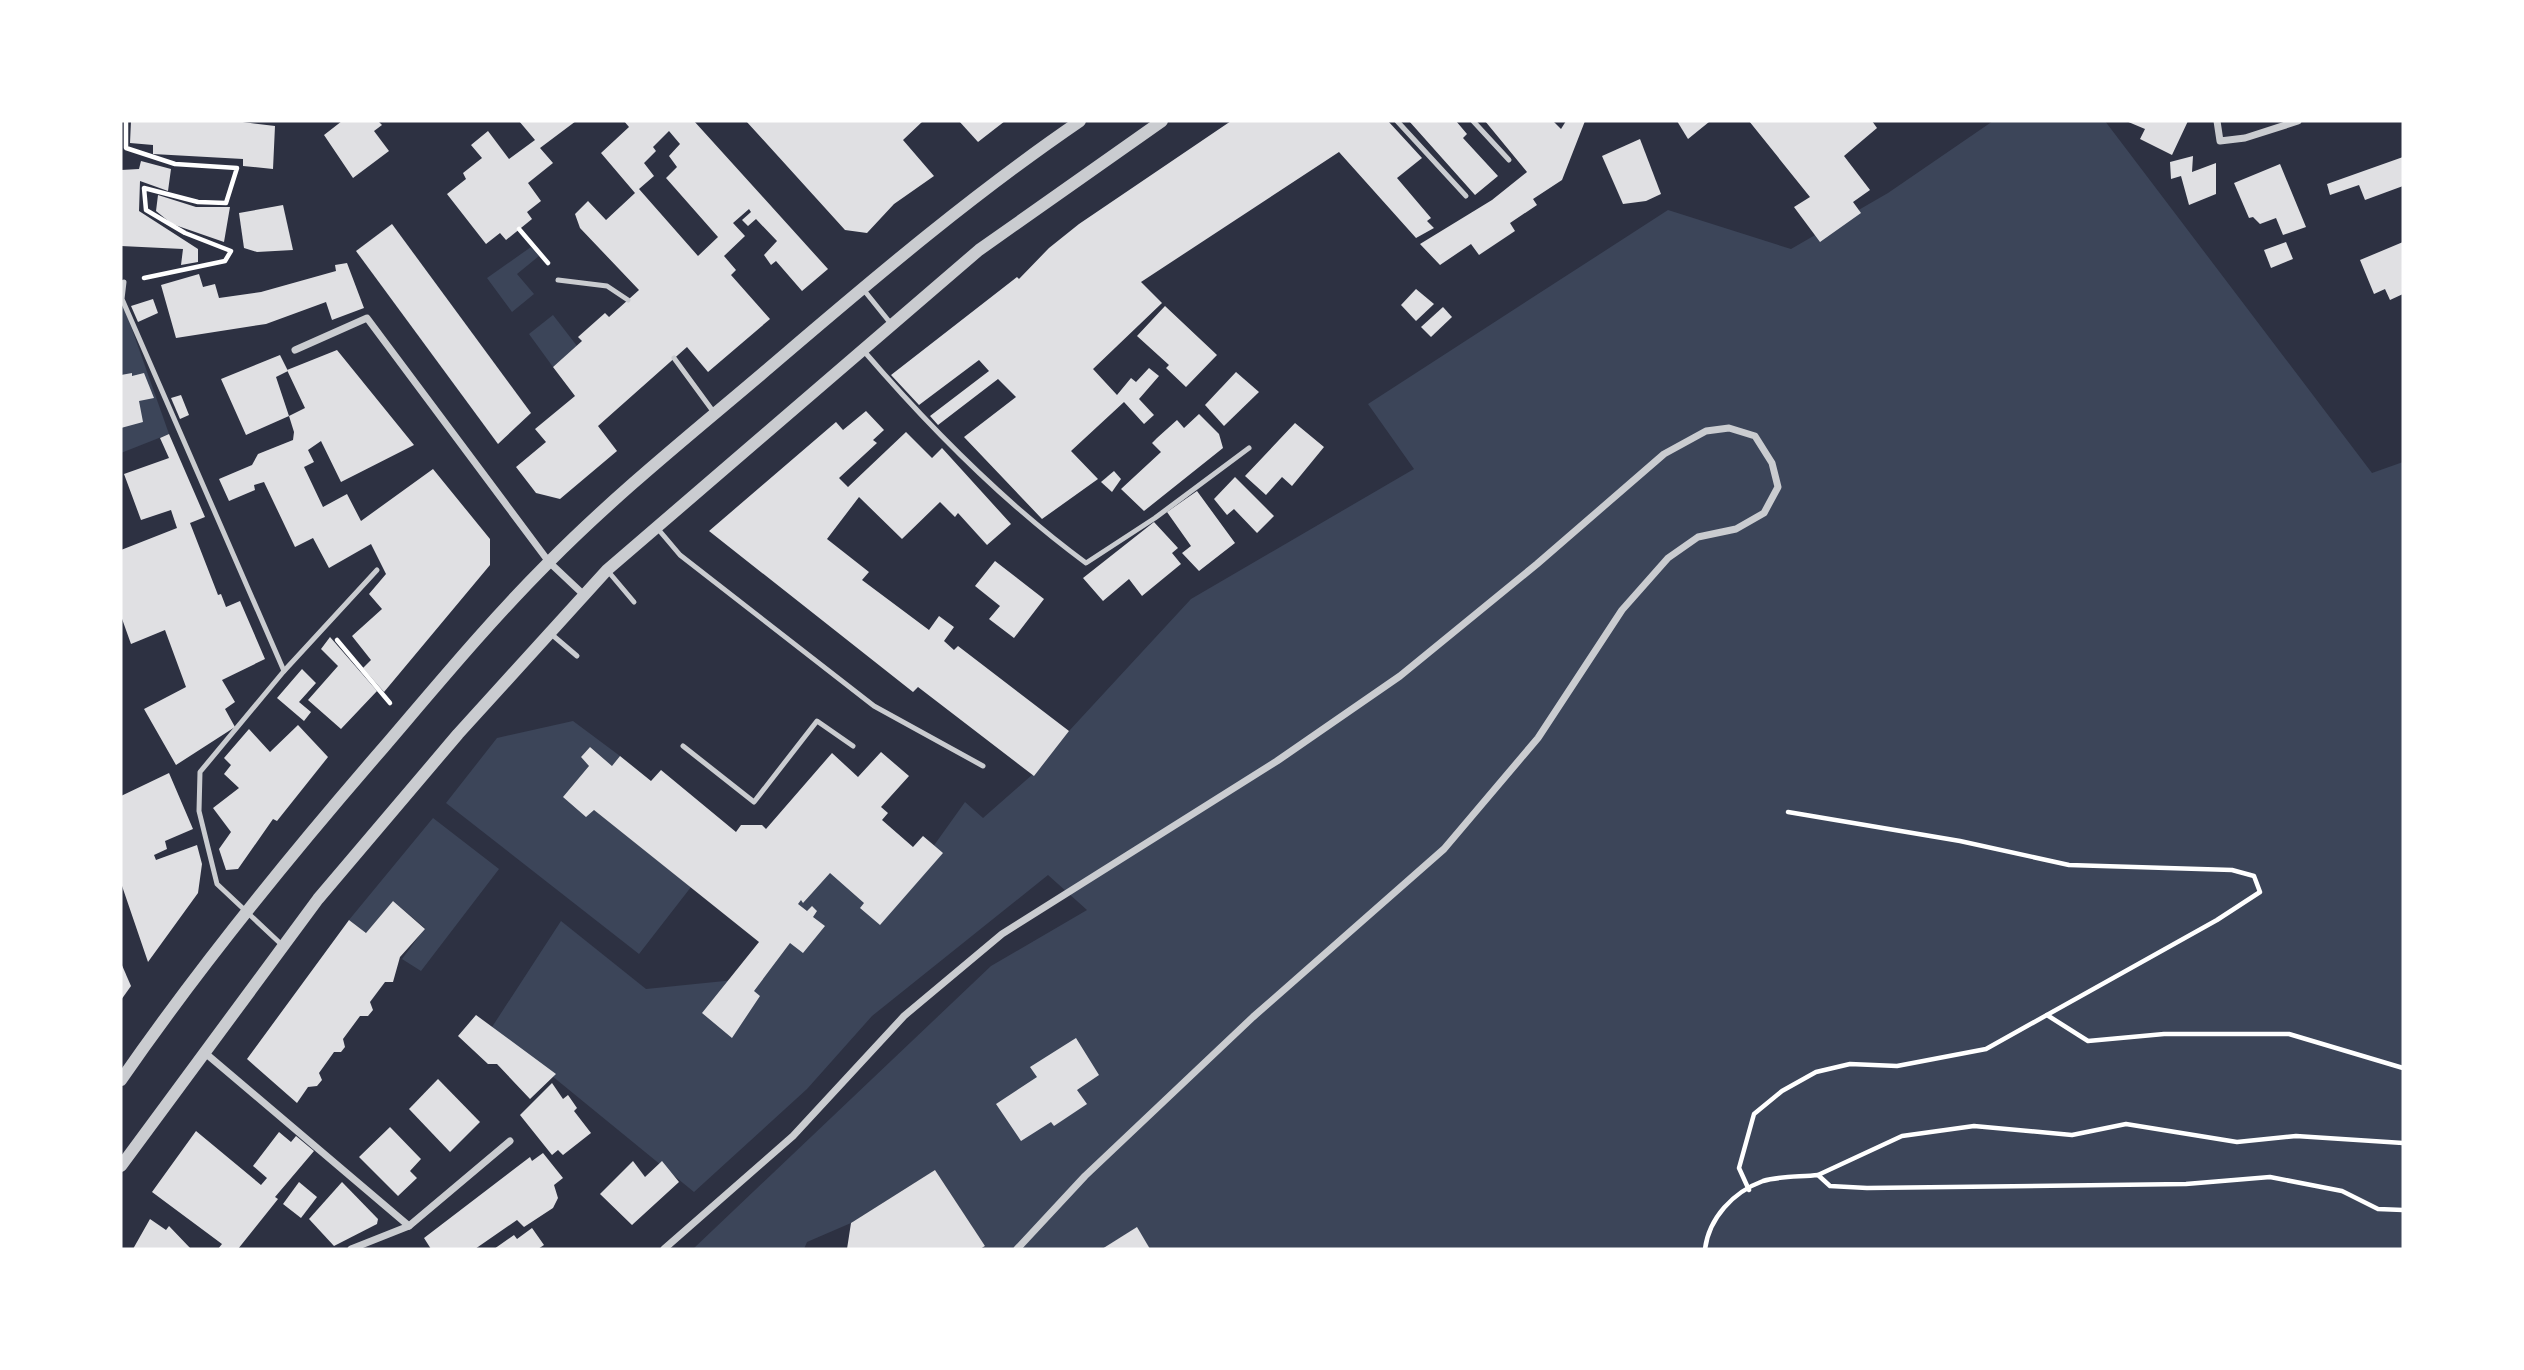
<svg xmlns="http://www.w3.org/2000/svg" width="2524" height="1370" font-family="'Work Sans',sans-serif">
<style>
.green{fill:#3c4559}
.building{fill:#e0e0e3;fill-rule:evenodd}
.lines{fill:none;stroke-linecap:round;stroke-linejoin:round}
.path{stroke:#fff;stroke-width:4.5}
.service{stroke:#caccd0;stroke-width:5}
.minor{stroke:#caccd0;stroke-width:7}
.tertiary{stroke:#caccd0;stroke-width:12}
</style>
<rect width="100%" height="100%" fill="#2d3142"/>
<g class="green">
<polygon points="1993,121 2105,121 2372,473 2403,462 2403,1249 983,1249 985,1246 935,1170 851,1223 807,1242 804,1249 693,1249 991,966 1087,910 1048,875 872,1016 807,1089 694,1192 492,1027 561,921 646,989 764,977 781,907 836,856 890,907 965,802 983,818 1041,767 1069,731 1191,599 1414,469 1368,404 1668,210 1791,249 1888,193"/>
<polygon points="531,247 539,256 517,274 534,294 512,312 487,278"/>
<polygon points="121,298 169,434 121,453"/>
<polygon points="553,315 577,346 553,367 529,334"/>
<polygon points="573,721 620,756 612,766 590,747 581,757 589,766 594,810 691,887 639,954 446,803 497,738"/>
<polygon points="433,818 499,869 421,971 402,959 425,928 393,901 366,933 349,920"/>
</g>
<g class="building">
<polygon points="131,121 235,121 275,126 273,169 243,166 243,159 153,154 153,145 130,143"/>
<polygon points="342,121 378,121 382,125 374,131 389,151 353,178 324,135"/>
<polygon points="519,121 576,121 540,148 553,163 528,183 541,201 527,212 532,219 506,240 500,233 486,244 447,194 466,179 463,173 482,158 471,145 488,131 509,159 535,140"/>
<path d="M624,121H694L828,269L802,291L776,261L771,265L764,255L777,241L756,219L748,226L742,220L751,212L749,209L733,223L745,236L724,256L736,270L731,275L770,319L708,372L687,347L598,426L617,451L560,499L536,493L516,467L546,442L535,429L575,396L553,367L582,341L578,337L605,313L609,317L639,290L580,228L575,214L588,201L606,220L635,193L601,153L629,127ZM669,131L680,144L669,156L677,167L666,178L718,237L698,256L639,189L654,176L644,163L656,151L653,147Z"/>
<polygon points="746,121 923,121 903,140 934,176 894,204 867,233 845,230"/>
<polygon points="959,121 1005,121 978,142"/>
<polygon points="1231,121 1388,121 1422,158 1397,178 1431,218 1427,221 1434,228 1416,238 1339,152 1141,282 1162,303 1093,369 1117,395 1131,378 1136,382 1149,368 1159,376 1139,399 1154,415 1144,424 1124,402 1071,451 1098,479 1042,519 964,437 1016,397 998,379 938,425 930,416 989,371 979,360 919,405 891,375 1017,277 1019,279 1049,248 1079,224"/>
<polygon points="1409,121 1456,121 1467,134 1463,138 1498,176 1475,195"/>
<polygon points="1485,121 1553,121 1561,129 1566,121 1585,121 1562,180 1533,199 1537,205 1510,223 1515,231 1479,255 1471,244 1440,265 1420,244 1492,200 1527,172"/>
<polygon points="1677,121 1708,121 1709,122 1688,139"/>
<polygon points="1749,121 1872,121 1877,128 1844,156 1870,190 1853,202 1861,213 1820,242 1794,207 1810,197"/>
<polygon points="2126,121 2188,121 2172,155 2140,139 2145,129"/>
<polygon points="1640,139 1661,194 1646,201 1623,204 1602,156"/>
<polygon points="2193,156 2192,172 2216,163 2216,194 2189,205 2181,176 2171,179 2170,162"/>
<polygon points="2403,157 2403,186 2365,200 2359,185 2330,195 2327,184"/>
<polygon points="141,161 171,169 168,191 140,181 139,211 198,249 198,262 181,265 183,249 121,246 121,170 139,169"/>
<polygon points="2280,164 2306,227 2283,235 2276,218 2260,224 2253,217 2249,218 2234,183"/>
<polygon points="158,195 196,207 230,207 224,242 172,224 156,211"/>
<polygon points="283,205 293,250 257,252 244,248 239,213"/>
<polygon points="392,224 531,413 498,444 356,251"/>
<polygon points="2286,242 2293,259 2271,268 2264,250"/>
<polygon points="2403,242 2403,294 2390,300 2385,289 2374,294 2360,260"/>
<polygon points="347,263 364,308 332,320 326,302 266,324 176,338 161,285 199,274 203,287 215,284 219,298 261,292 336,271 335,265"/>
<polygon points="1416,289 1434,304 1416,321 1401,305"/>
<polygon points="153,299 158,313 138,322 131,306"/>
<polygon points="1165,306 1217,355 1186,387 1166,368 1169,365 1137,336"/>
<polygon points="1443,307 1452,317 1431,337 1421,327"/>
<polygon points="337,350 414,445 341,482 321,441 308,450 314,462 304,467 323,507 347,494 361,521 433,469 490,539 490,565 384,692 363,668 371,660 352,636 382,609 369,594 386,574 371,544 329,568 313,538 295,547 264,482 254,485 255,490 229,501 219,479 252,465 258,454 293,440 294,432 289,416 305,408 287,370"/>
<polygon points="280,355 288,371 276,377 289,416 246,435 221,379"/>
<polygon points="1236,372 1259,392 1224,426 1205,405"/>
<polygon points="132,373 132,376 144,373 154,398 139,401 143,422 121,428 121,375"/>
<polygon points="181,395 189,415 180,419 171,398"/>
<polygon points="866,411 884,430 873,440 877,443 839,478 848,487 906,432 932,458 942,448 1011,524 987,545 958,513 955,517 940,502 902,539 859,497 827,539 869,572 862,580 929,630 939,616 954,627 944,641 954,650 958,646 1069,731 1034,776 918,687 913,692 709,531 836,422 843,430"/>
<polygon points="1199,414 1219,434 1223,448 1144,511 1121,489 1161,452 1152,443 1157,438 1177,420 1184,428"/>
<polygon points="1295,423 1324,447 1292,486 1282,477 1266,495 1245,476"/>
<polygon points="169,434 205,517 190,523 218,595 221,594 226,607 240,601 265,659 222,680 235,702 225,709 235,727 176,765 144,709 186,687 165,630 131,644 121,616 121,550 177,528 171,510 141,520 124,474 169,458 160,438"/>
<polygon points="1114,471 1121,479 1112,492 1101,482"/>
<polygon points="1235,477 1274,516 1257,533 1234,509 1227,515 1214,499"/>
<polygon points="1197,491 1235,543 1199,571 1182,553 1191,546 1167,512"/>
<polygon points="1154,522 1178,548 1172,553 1181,564 1142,596 1129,579 1103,601 1083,578"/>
<polygon points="995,561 1044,599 1014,638 989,619 1000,606 975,586"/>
<polygon points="330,637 377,691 341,729 308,700 338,666 321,649"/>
<polygon points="302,669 316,683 299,702 311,712 304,721 277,698"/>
<polygon points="298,725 328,757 277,821 273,819 238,869 226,870 219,849 231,832 213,808 239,788 224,774 231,765 224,758 249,729 270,752"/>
<polygon points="590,747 612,766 620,756 651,781 661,770 736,832 741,825 762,825 766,829 832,753 858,777 881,752 909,776 881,807 888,813 882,820 913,847 923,836 943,853 880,925 860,908 864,903 830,873 803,903 801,900 798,904 807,911 812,906 817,911 813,917 825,926 803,953 790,943 754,991 760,996 732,1038 702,1013 759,942 594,810 586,817 563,797 589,766 581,757"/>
<polygon points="169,773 193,829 165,841 167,849 154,855 156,860 197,845 202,864 198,893 148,962 121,883 121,796"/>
<polygon points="393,901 425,929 400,957 393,982 385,982 370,1002 373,1010 368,1016 360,1016 343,1039 345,1047 341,1052 334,1052 319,1073 322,1080 317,1086 308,1087 297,1103 247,1059 349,920 366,933"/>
<polygon points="121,963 131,986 121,1000"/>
<polygon points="476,1015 556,1074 530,1099 497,1064 488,1064 458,1036"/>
<polygon points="1076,1038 1099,1075 1077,1090 1087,1104 1054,1126 1051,1122 1021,1141 996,1104 1037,1077 1030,1067"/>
<polygon points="438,1079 480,1122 450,1152 409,1109"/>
<polygon points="552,1083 563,1099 568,1095 577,1108 574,1111 591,1133 563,1155 558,1150 552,1155 520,1115"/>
<polygon points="390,1127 421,1159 410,1171 417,1178 398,1196 359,1157"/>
<polygon points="196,1131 261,1185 267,1178 253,1166 279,1132 291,1142 296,1136 314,1151 275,1197 278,1199 238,1249 218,1249 222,1244 152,1192"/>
<polygon points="543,1153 563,1178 554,1185 558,1198 553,1208 524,1227 517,1220 475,1249 431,1249 424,1238 530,1157 532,1161"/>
<polygon points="633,1161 645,1177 662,1161 679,1182 632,1225 600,1194"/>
<polygon points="935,1170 985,1246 980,1249 847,1249 851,1223"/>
<polygon points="299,1182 317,1197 301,1218 283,1204"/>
<polygon points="342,1182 378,1219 377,1224 334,1246 309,1219"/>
<polygon points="150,1219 166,1230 169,1226 191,1249 133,1249"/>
<polygon points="1137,1227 1150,1249 1102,1249"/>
<polygon points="532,1228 544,1245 538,1249 494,1249 514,1235 517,1239"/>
</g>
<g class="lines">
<g class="path">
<polyline points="126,121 126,148 175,164 237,168 226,203 198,202 144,188 146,210 185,233 231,251 225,261 144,278"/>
<polyline points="519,229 548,263"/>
<polyline points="337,640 390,703"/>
<polyline points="2047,1015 2088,1041 2164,1034 2289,1034 2403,1068"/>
<polyline points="1818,1175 1902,1136 1974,1126 2072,1135 2126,1124 2237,1142 2296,1136 2403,1143"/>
<polyline points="1749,1190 1739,1168 1754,1114 1782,1091 1816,1072 1850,1064 1897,1066 1986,1049 2217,920 2260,892 2254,876 2232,870 2069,865 1960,841 1788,812"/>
<path d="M1705,1249C1709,1218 1733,1192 1763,1181C1779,1176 1801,1177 1818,1175L1830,1186L1867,1188L2186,1184L2270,1177L2342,1191L2378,1209L2403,1210"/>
</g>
<g class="service">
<polyline points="1397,121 1466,196"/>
<polyline points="1473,121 1509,160"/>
<polyline points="558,280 607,286 628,300"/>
<polyline points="124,282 122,299 284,671 200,772 199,811 217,884 282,945"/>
<polyline points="863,289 892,325"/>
<path d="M863,350C930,428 1003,502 1086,563L1155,518L1249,448"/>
<polyline points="674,358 715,414"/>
<polyline points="658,529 680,555 874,706 983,766"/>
<polyline points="607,570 634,602"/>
<polyline points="550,633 577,656"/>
<polyline points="284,671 377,570"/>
<polyline points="683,746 754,802 817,721 853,746"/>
</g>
<g class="minor">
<polyline points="2217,121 2220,141 2245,138 2298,121"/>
<polyline points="295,350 367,318 549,562 584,595"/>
<polyline points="204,1052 409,1226 351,1249"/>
<polyline points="409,1226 510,1141"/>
<polyline points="664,1249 793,1136 904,1016 1002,934 1277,761 1400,676 1537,564 1664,454 1706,431 1729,428 1755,436 1772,463 1778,487 1764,513 1736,529 1698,537 1668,558 1622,610 1538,738 1444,849 1253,1017 1085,1176 1017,1249"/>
</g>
<g class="tertiary">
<path d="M121,1080C202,963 291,854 384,747C437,685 490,621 548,563C622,488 705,423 784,355C880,273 976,192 1080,121"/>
<polyline points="121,1166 318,899 458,734 607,570 979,250 1162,121"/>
</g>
</g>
<rect width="2524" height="1370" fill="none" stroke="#ffffff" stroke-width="245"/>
</svg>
